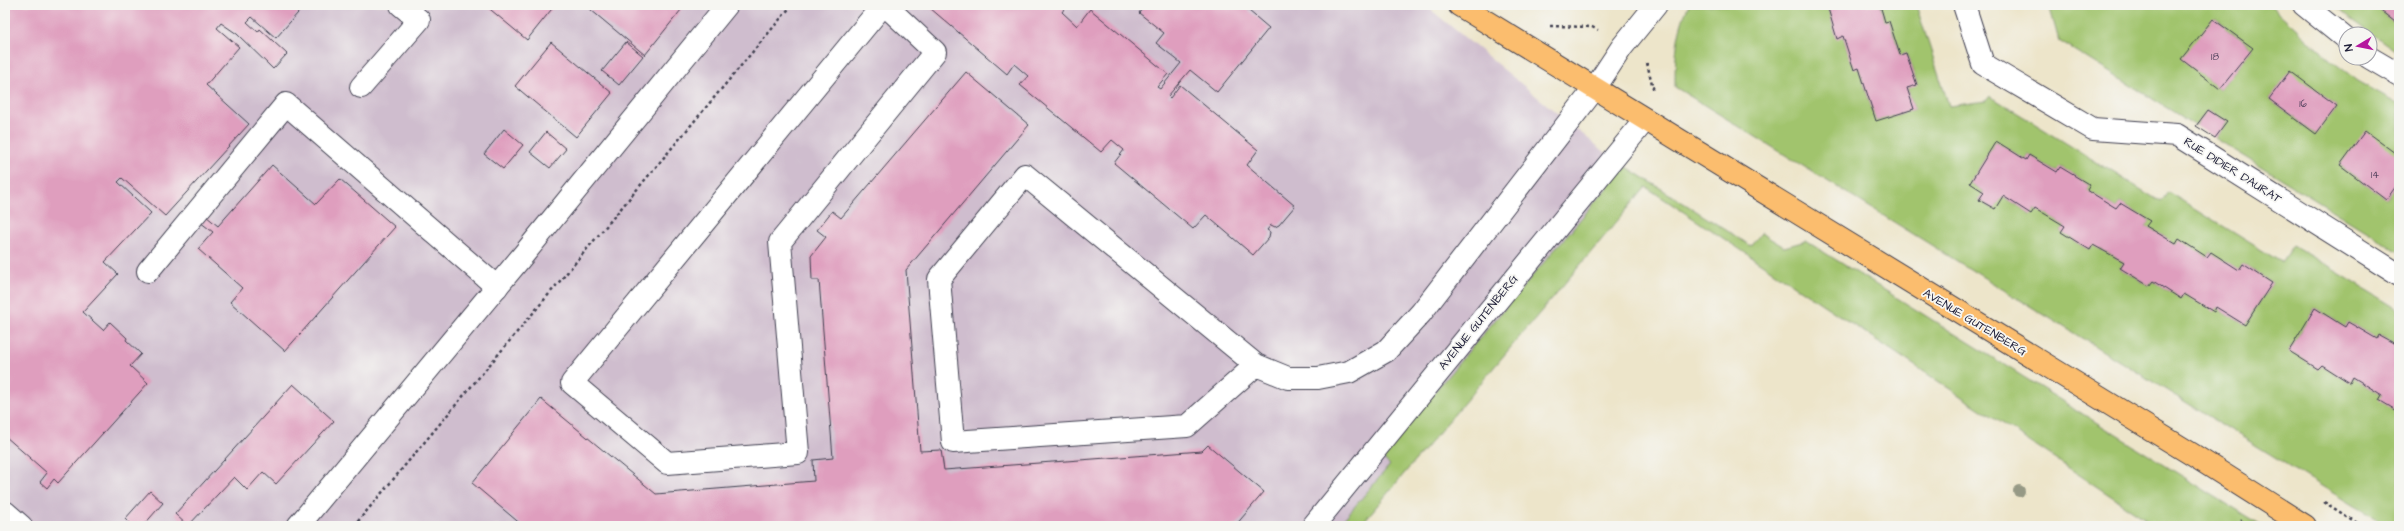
<svg xmlns="http://www.w3.org/2000/svg" width="2404" height="531" font-family="'Architects Daughter',sans-serif">
<style>
.industrial{fill:#cfbdce}
.green{fill:#a1c46d;stroke:#627354;fill-rule:evenodd}
.building{fill:#df9ebe}
.lines{fill:none;stroke-linecap:round;stroke-linejoin:round}
.minor-casing{stroke:#403f50;stroke-width:24}
.major-casing{stroke:#403f50;stroke-width:24}
.path{stroke:#403f50;stroke-width:2.5;stroke-dasharray:3 3;stroke-linecap:butt}
.minor{stroke:#fff;stroke-width:22}
.major{stroke:#fbbd6e;stroke-width:22}
.tree{fill:#969985}
.labels{text-anchor:middle;stroke-width:3.5;stroke-linejoin:round;paint-order:stroke}
.number-label{font-size:10px;fill:#51415c}
.street-label{font-size:12px;fill:#22223b;stroke:#f6f6f2}
</style>
<rect width="100%" height="100%" fill="#f6f6f2"/>
<filter id="ink" filterUnits="userSpaceOnUse"><feTurbulence type="fractalNoise" baseFrequency=".025" numOctaves="2"/><feDisplacementMap in="SourceGraphic" scale="8" xChannelSelector="R" yChannelSelector="G"/><feConvolveMatrix kernelMatrix="1 2 1 2 8 2 1 2 1" color-interpolation-filters="sRGB"/></filter>
<filter id="wash" filterUnits="userSpaceOnUse"><feTurbulence type="fractalNoise" baseFrequency=".012" numOctaves="4" result="noise"/><feDisplacementMap in="SourceGraphic" scale="16" xChannelSelector="R" yChannelSelector="G"/><feGaussianBlur stdDeviation="0.9" result="paint"/><feColorMatrix in="noise" values="0 0 0 0 0 0 0 0 0 0 0 0 0 0 0 0 0 1.4 0 .05"/><feComposite in="paint" operator="in"/></filter>
<g filter="url(#wash)">
<rect width="100%" height="100%" fill="#ede5ca"/>
<polygon class="industrial" points="5,5 1425,5 1646,186 1360,526 5,526"/>
<g class="green">
<path d="M1689,5H1827L1837,38L1843,36L1854,69L1859,68L1876,121L1914,109L1907,88L1917,84L1906,53L1900,55L1890,21L1885,22L1880,5H1916L1949,106L1986,101L1990,96L2161,202L2168,192L2281,262L2293,245L2399,310V346L2380,335L2377,339L2348,322L2345,327L2315,308L2289,351L2318,369L2322,365L2350,382L2353,377L2382,395L2380,400L2399,412V526H2389L2354,506L1675,87C1675,59 1676,31 1689,5ZM1996,141L2026,160L2029,155L2057,172L2061,167L2090,185L2087,190L2116,208L2120,203L2150,221L2146,226L2176,244L2179,240L2207,257L2211,252L2239,270L2243,264L2272,283L2245,325L2216,307L2214,311L2184,294L2181,299L2153,281L2149,286L2120,268L2124,262L2093,245L2090,250L2061,232L2065,226L2035,208L2031,214L2003,196L1994,209L1979,200L1984,192L1970,183Z"/>
<path d="M2049,5H2270L2333,62L2358,81L2399,104V156L2340,165L2386,200L2399,182V252L2215,138L2227,122L2208,110L2196,126L2059,41ZM2214,19L2253,48L2220,89L2182,59ZM2290,72L2337,106L2315,134L2269,99Z"/>
<polygon points="2335,5 2373,5 2399,25 2399,53 2354,21"/>
<polygon points="1627,167 1751,246 1761,233 1784,247 1806,241 2262,526 2156,526 1646,187 1360,526 1338,526 1390,465 1380,456 1617,176"/>
</g>
<g id="blocks">
<g class="building">
<polygon points="5,5 305,5 276,38 252,17 247,22 258,32 260,29 287,54 273,69 237,34 221,23 217,28 239,47 206,85 249,124 165,216 122,178 118,182 151,213 105,262 118,274 83,312 103,330 110,322 127,338 126,340 141,354 130,366 148,383 58,483 54,479 47,488 40,482 47,473 5,436"/>
<polygon points="485,5 555,5 527,40"/>
<polygon points="585,5 685,5 645,55"/>
<polygon points="932,5 1067,5 1062,12 1077,26 1090,9 1168,74 1157,87 1160,89 1181,63 1156,43 1164,33 1139,13 1145,5 1242,5 1269,28 1217,92 1190,70 1168,96 1170,98 1180,85 1258,150 1247,165 1295,206 1279,225 1275,227 1271,225 1267,230 1270,232 1269,237 1253,255 1206,215 1193,229 1114,163 1124,150 1112,140 1101,152 1020,85 1028,76 1014,64 1007,74 930,8"/>
<polygon points="1821,5 1880,5 1885,22 1889,21 1900,55 1906,53 1917,85 1907,88 1914,109 1876,121 1859,68 1854,70 1843,36 1837,39 1827,5 1822,7"/>
<polygon points="2373,5 2399,5 2399,25"/>
<polygon points="2213,19 2253,48 2220,89 2181,59"/>
<polygon points="551,42 612,93 576,137 515,86"/>
<polygon points="626,42 643,56 619,85 602,71"/>
<polygon points="2290,71 2337,106 2316,134 2269,99"/>
<polygon points="966,72 1029,125 906,270 920,451 941,450 944,470 1202,451 1208,445 1264,492 1235,526 523,526 472,483 541,399 656,494 814,481 813,460 833,458 819,280 812,280 811,256 826,237 817,230 832,211 841,218"/>
<polygon points="2208,110 2227,122 2215,138 2196,126"/>
<polygon points="504,129 523,145 503,169 484,154"/>
<polygon points="2365,131 2399,156 2399,182 2386,200 2340,165"/>
<polygon points="546,132 566,149 550,168 530,152"/>
<polygon points="1996,141 2026,160 2029,155 2057,172 2060,167 2090,185 2087,190 2116,208 2120,203 2150,221 2146,226 2176,244 2179,239 2207,257 2211,252 2239,270 2243,264 2272,283 2245,325 2216,307 2214,312 2184,294 2181,299 2153,281 2149,286 2120,268 2124,262 2093,245 2090,250 2061,232 2065,226 2035,208 2031,214 2003,196 1995,209 1979,200 1984,192 1970,183"/>
<polygon points="272,165 316,204 340,179 395,227 285,351 230,302 242,288 198,249 213,232 200,222 206,216 218,226"/>
<polygon points="2315,308 2345,327 2348,322 2377,339 2379,335 2399,346 2399,412 2379,400 2382,395 2353,377 2350,383 2322,365 2318,369 2289,351"/>
<polygon points="293,384 334,421 276,484 263,472 247,490 234,477 188,526 175,514"/>
<polygon points="150,491 163,503 143,526 132,526 125,519"/>
</g>
</g>
</g>
<g filter="url(#ink)">
<use href="#blocks" fill-opacity="0" stroke="#403f50" stroke-width="1"/>
<g class="lines">
<g class="minor-casing">
<g id="minor">
<polyline points="883,5 572,383 667,463 798,453 780,242 935,52 885,5"/>
<polyline points="1964,5 1983,64 2093,129 2177,135 2399,275"/>
<polyline points="2304,5 2346,39"/>
<polyline points="2370,58 2399,75"/>
<polyline points="361,87 419,20 401,5"/>
<polyline points="148,271 286,104 497,287"/>
<polyline points="1256,365 1187,426 953,442 939,279 1025,175 1256,365 1288,378 1318,378 1349,372 1386,351 1421,313 1595,88 1622,47 1656,5"/>
<polyline points="5,512 21,526"/>
<polyline points="298,526 524,254 727,5"/>
<polyline points="1313,526 1645,120"/>
</g>
</g>
<g class="major-casing">
<polyline id="major" points="1459,5 2193,455 2305,526"/>
</g>
<g class="path">
<polyline points="1550,26 1592,27 1598,30"/>
<polyline points="1647,63 1653,88 1656,90"/>
<polyline points="2324,502 2362,526"/>
<polyline points="354,526 792,5"/>
<polyline points="2238,526 2242,520"/>
</g>
<use href="#minor" class="minor"/>
<use href="#major" class="major"/>
</g>
<circle class="tree" cx="2019" cy="491" r="6"/>
</g>
<g class="labels">
<g class="number-label">
<text x="2215" y="60">18</text>
<text x="2303" y="107">16</text>
<text x="2375" y="178">14</text>
</g>
<g class="street-label">
<text transform="translate(2233 170) rotate(32)" y="4">RUE DIDIER DAURAT</text>
<text transform="translate(1478 322) rotate(-51)" y="4">AVENUE GUTENBERG</text>
<text transform="translate(1975 322) rotate(31)" y="4">AVENUE GUTENBERG</text>
</g>
</g>
<rect width="2404" height="531" fill="none" stroke="#f6f6f2" stroke-width="20"/>
<g transform="translate(2358 46) rotate(260)"><circle r="19" fill="#f6f6f2" stroke="#a1a1a9"/>
<path d="M0-3L7 15L0 10L-7 15Z" fill="#b5179e"/>
<text y="-6" font-size="11" font-weight="bold" text-anchor="middle" fill="#22223b">N</text>
</g>
</svg>
